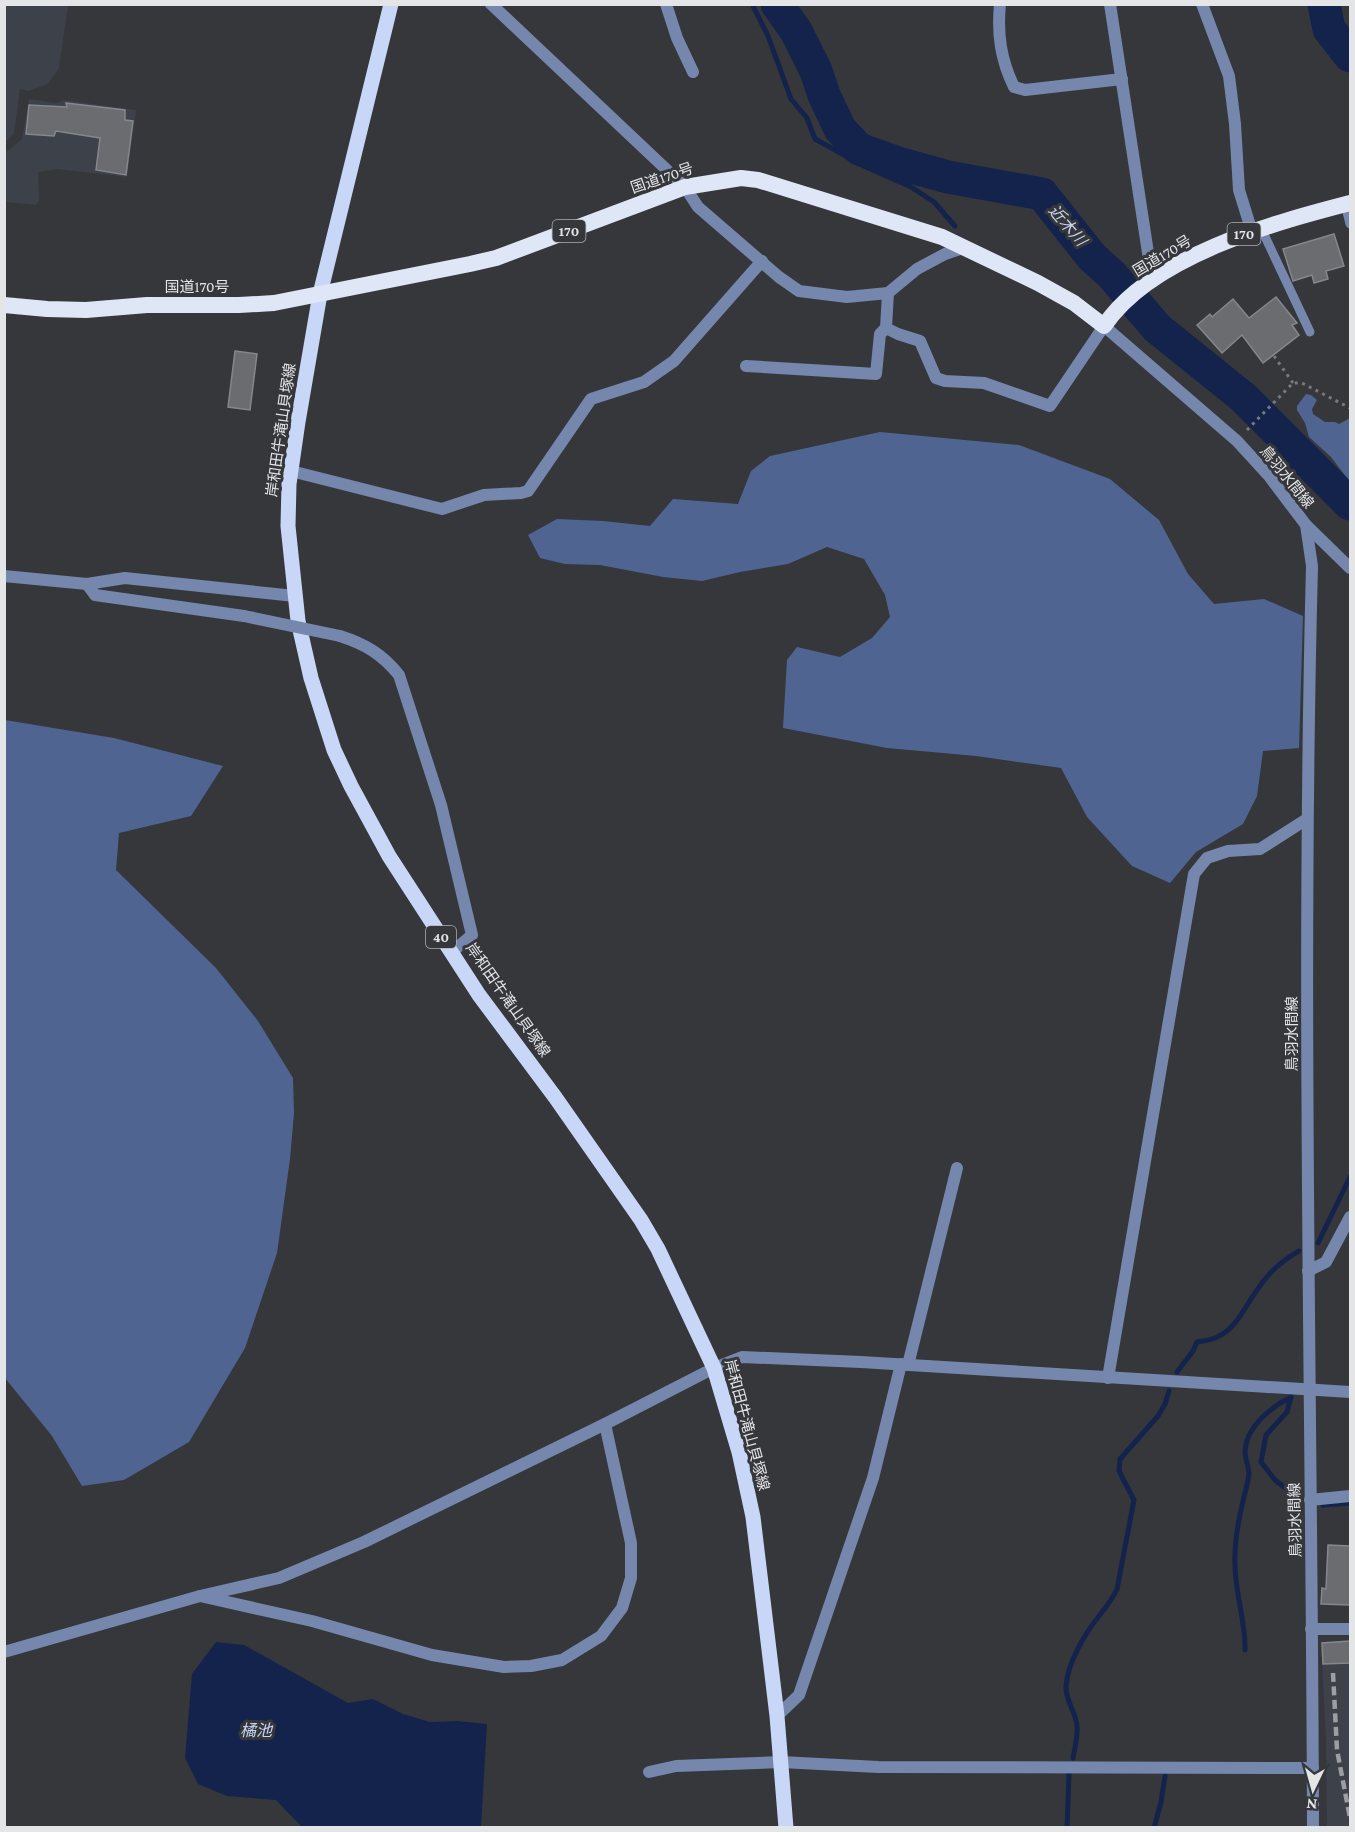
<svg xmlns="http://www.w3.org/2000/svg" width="1355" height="1832" font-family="'Crimson Pro','Noto Sans JP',serif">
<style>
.built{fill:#3c414a}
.forest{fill:#506492}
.water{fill:#13234b}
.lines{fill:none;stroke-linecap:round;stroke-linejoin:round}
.stream{stroke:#13234b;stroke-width:5}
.river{stroke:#13234b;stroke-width:33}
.building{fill:#6a6c70;stroke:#85878c;stroke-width:1.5}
.path{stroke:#77797c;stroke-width:3;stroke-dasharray:3 4.5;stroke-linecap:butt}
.service{stroke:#7587ad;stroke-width:9}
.minor{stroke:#7587ad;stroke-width:12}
.tertiary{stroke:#7587ad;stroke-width:12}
.primary{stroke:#c8d7f7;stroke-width:15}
.trunk{stroke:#dfe6f6;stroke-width:16}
.rail{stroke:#9c9ea1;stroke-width:4.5;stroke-dasharray:9 4.5;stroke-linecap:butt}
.minor-bridge{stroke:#7587ad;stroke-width:12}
.labels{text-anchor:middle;stroke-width:6;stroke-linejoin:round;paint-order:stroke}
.shield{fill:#35373b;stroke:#afb1b3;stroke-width:1.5}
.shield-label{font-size:14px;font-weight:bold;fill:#e3e5e7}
.street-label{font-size:15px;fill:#e3e5e7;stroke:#35373b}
.water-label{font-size:16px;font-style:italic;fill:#c8d6f4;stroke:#35373b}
</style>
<rect width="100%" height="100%" fill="#35373b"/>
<g class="built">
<polygon points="5,4 68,5 59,68 48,84 29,91 20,89 14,134 5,142"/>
<polygon points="29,99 57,103 64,100 136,110 127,177 57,169 38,172 39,201 36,205 5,202 5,153 22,139"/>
<polygon points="1350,1640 1350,1827 1327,1827 1326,1741 1321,1642"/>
</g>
<g class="forest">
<polygon points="1306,394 1311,395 1317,400 1312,409 1313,414 1325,422 1335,422 1339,424 1350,418 1350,482 1331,457 1309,437 1305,423 1297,410 1297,406"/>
<polygon points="880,432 1019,445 1110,479 1159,520 1188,574 1214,604 1264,599 1303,616 1299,748 1263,751 1257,796 1243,824 1196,852 1170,883 1132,866 1087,817 1061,768 976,756 887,748 783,728 787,660 797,647 840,657 872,638 890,617 885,595 864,559 827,547 788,564 740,572 702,581 663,577 600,565 565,564 540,558 528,535 557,519 603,521 650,526 673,499 738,504 751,471 770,456"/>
<polygon points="5,720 114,738 223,766 191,816 119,833 116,870 216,968 258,1021 293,1078 294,1113 290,1159 277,1253 245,1348 189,1442 124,1480 82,1486 52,1436 5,1378"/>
</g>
<polygon class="water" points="216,1642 244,1645 348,1703 373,1699 403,1714 430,1722 457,1721 487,1724 481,1827 302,1827 276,1800 227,1796 198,1784 185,1758 192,1674"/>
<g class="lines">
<g class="stream">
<polyline points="752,4 768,36 791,99 807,118 815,139 866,167 911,187 934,202 955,226"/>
<polyline points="1291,483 1309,498"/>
<polyline points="1318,1243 1350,1177"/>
<path d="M1177,1372L1193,1351L1197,1342C1204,1341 1213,1340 1219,1336C1236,1328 1245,1307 1255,1293C1266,1275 1281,1261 1299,1251"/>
<polyline points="1291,1397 1287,1412 1266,1435 1261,1462 1275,1480 1298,1498"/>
<polyline points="1323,1505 1350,1503"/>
<path d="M1245,1650C1246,1622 1235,1594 1235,1564C1234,1542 1238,1522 1243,1501C1245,1492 1248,1483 1249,1474C1249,1467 1245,1459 1245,1451C1246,1427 1271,1407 1291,1397"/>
<path d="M1073,1758C1075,1747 1078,1736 1077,1726C1076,1712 1065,1700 1066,1686C1068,1662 1084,1635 1099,1616C1106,1607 1112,1600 1117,1589L1134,1500L1119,1471L1120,1459L1158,1416L1165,1404L1169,1391"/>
<polyline points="1067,1828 1069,1774"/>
<polyline points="1154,1828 1161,1802 1165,1776"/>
</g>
<g class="river">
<polyline points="777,4 796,31 816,71 824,95 840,129 859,149 901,164 948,177 1042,194 1092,257 1112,275 1157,328 1244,398 1350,504"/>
<polyline points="1324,4 1329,29 1350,56"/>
</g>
</g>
<g class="building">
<polygon points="66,103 125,110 125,120 133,121 126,175 96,170 100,138 56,131 54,136 26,134 29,105 67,107"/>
<polygon points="1334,234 1344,266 1326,271 1328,279 1314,283 1312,275 1293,281 1283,249"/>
<polygon points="1276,297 1297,323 1292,325 1299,335 1263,363 1242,335 1222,353 1197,325 1210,314 1212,317 1233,299 1249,318"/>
<polygon points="235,351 257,354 250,410 228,407"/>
<polygon points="1328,1545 1350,1546 1350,1605 1321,1604 1322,1588 1326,1589"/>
<polygon points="1350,1641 1350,1663 1323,1664 1322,1643"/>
</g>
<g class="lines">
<g class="path">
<polyline points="1274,356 1293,383"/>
<polyline points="1247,430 1293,383 1302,383 1350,408"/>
</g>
<g class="service">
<polyline points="1345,204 1350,224"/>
<polyline points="1261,228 1310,332"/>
</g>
<g class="minor">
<polyline points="666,4 677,38 693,72"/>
<path d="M1000,4C997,35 1001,60 1014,87L1025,90L1122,79"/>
<polyline points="1110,4 1152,279"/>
<polyline points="1202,4 1229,76 1235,124 1239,190 1252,232"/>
<polyline points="685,187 698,207 779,277 799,291 847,297 888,293 917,269 945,254 966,247"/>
<polyline points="888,293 886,328 898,334 920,341 936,378 945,381 984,383 1050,406 1104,326"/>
<polyline points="746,366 876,374 880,334 886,328"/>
<polyline points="291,471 442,509 484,495 521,493 528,491 591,399 644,382 674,361 762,261"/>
<polyline points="1306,525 1350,568"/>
<polyline points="4,576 87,584 125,578 295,596"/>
<polyline points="87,584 95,595 244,616"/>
<path d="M340,636C365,644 382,654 399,675L441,805L472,935L452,952"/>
<polyline points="1308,1271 1326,1262 1350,1217"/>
<polyline points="908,1365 957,1168"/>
<polyline points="1108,1378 1194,874 1207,858 1228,851 1260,849 1307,819"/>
<polyline points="1310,1500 1350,1496"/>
<polyline points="200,1596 312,1621 432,1655 504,1667 531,1666 562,1660 601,1636 622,1608 631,1578 631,1543 605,1424"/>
<polyline points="1311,1629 1350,1629"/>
<polyline points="777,1716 799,1695 873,1478 901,1364"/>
<polyline points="649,1772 676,1766 781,1762 878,1767 1313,1768"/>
</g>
<g class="tertiary">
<polyline points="491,4 685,187"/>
<path d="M1104,326L1237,441L1269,476L1306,525L1312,566C1301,987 1312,1407 1313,1828"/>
<polyline points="4,1652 200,1596 279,1578 364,1542 605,1424 714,1368 742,1357 861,1362 1350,1392"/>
</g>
<polyline class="primary" points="391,4 320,294 298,422 289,484 288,526 298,621 311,678 334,750 351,786 389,856 479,995 555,1097 641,1220 658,1249 714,1368 739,1452 753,1517 777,1716 786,1828"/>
<path class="trunk" d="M4,305L47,309L86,310L147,305H239L274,303L470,264L496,258L685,187L741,178L758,180L942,237L1038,283L1074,303L1104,326C1151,256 1273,223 1350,203"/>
<polyline class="rail" points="1333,1673 1337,1750 1350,1818"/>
<polyline class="minor-bridge" points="244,616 340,636"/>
</g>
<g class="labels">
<g class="shield">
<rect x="552.5" y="220" width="33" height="22" rx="4.5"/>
<rect x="1227.5" y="223" width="33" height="22" rx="4.5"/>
<rect x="426" y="926" width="30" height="22" rx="4.5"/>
</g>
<g class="shield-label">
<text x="569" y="236">170</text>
<text x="1244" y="239">170</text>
<text x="441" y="942">40</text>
</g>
<g class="street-label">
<text transform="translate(662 178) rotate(-19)" y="5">国道170号</text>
<text transform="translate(1162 256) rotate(-31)" y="5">国道170号</text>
<text x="197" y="292">国道170号</text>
<text transform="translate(281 430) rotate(-82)" y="5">岸和田牛滝山貝塚線</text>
<text transform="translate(1287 477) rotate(51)" y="5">鳥羽水間線</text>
<text transform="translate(508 1000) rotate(55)" y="5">岸和田牛滝山貝塚線</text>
<text transform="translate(1292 1034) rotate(-90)" y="5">鳥羽水間線</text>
<text transform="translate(747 1425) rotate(75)" y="5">岸和田牛滝山貝塚線</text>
<text transform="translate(1295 1520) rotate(-91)" y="5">鳥羽水間線</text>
</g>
<g class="water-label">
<text transform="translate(1068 225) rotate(49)" y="6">近木川</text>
<text x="256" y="1736">橘池</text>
</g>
</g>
<rect width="1355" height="1832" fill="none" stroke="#e3e5e7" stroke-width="12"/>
<g transform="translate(1313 1790) rotate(185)" stroke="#35373b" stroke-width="4.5" paint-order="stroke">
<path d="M0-4.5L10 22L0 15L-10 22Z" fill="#e3e5e7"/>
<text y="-9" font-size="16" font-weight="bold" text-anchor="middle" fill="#e3e5e7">N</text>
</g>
</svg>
